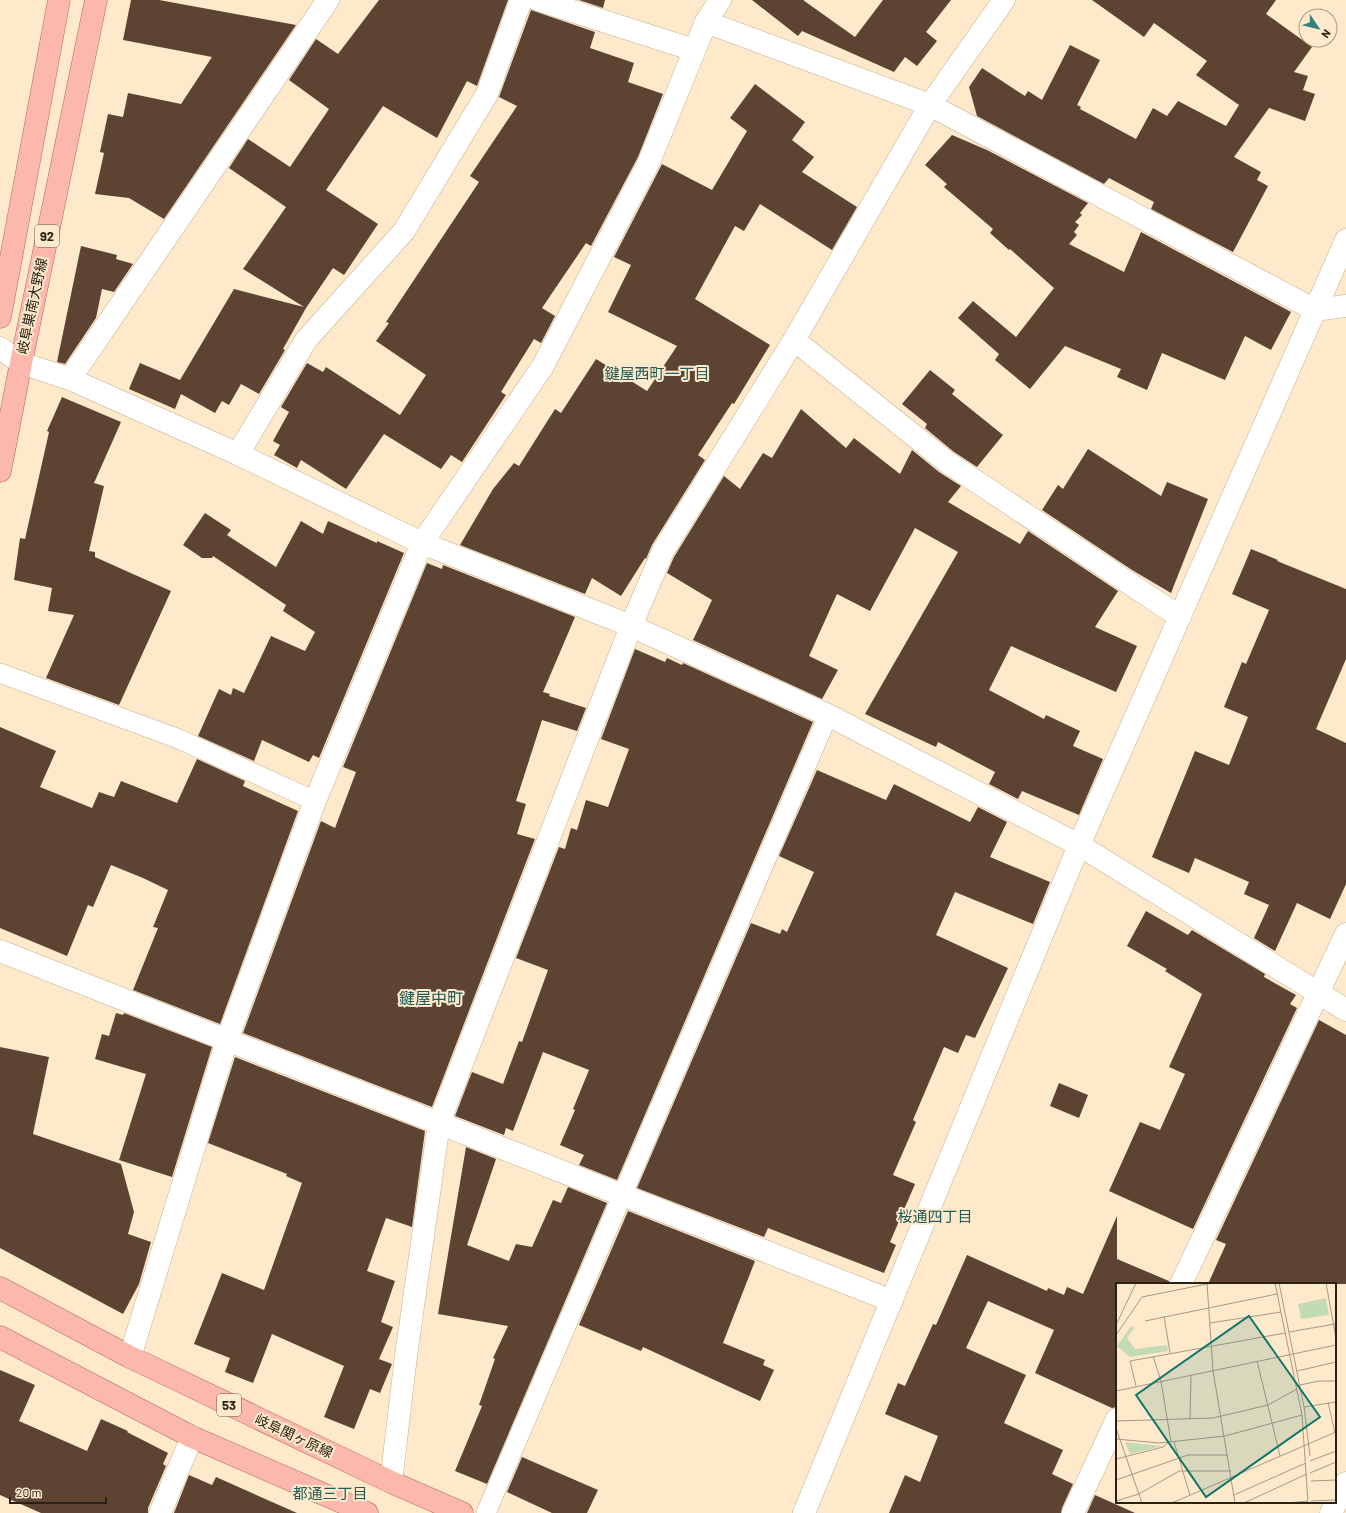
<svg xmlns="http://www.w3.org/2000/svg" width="1346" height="1513" font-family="Barlow,'Noto Sans JP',sans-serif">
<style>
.building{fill:#5d4331}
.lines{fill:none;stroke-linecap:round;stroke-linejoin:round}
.service-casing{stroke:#c3af92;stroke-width:20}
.minor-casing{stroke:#c3af92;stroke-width:23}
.primary-casing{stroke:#b16553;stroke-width:23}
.service{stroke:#fff;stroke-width:19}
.minor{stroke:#fff;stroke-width:22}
.primary{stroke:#fcb8ac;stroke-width:22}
.labels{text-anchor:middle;stroke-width:4;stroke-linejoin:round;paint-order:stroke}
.shield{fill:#fee9cb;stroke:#695d4c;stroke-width:1}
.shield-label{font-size:13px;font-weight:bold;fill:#292116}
.street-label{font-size:14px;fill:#292116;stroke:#fee9cb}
.neighbourhood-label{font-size:15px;fill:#215c59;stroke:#fee9cb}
.quarter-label{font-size:16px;fill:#215c59;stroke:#fee9cb}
.inset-road{fill:none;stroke:#a99983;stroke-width:1}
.view{fill:#0f766e;fill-opacity:0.15;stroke:#0f766e;stroke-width:2}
.inset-edge{fill:none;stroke:#292116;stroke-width:2}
</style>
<rect width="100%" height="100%" fill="#fee9cb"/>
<g class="building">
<polygon points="131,0 159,0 296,25 164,219 129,198 95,194 104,153 100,152 108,114 123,117 128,93 181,104 212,57 123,40"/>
<polygon points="379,0 508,0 477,86 467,81 437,138 383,106 326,190 378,224 344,275 333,268 306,308 283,349 285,350 259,394 241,384 229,405 222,401 215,413 181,394 175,409 129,389 140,363 180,380 234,289 304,307 243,269 286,207 229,168 248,139 290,167 329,109 289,80 316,39 338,54"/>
<polygon points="579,0 605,0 603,8"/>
<polygon points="752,0 803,0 855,37 883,0 951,0 926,32 937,41 917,66 905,57 894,72 802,31 798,36"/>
<polygon points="1092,0 1276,0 1266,14 1312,47 1294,72 1308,76 1303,90 1315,94 1305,121 1269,108 1234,157 1261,172 1257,180 1268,186 1233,252 1151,209 1154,202 1109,178 1104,184 977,116 969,87 982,68 1025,96 1028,91 1042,100 1070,45 1100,60 1077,105 1081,107 1080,109 1136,139 1153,108 1167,116 1178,101 1226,126 1239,105 1196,75 1207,61 1154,23 1144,37"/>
<polygon points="531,10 595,32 590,48 634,63 628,82 663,94 638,157 591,246 586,243 542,308 555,316 541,343 534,339 501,392 506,395 462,462 451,455 441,469 384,434 346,489 301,460 297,468 274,455 280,445 273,441 289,412 281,407 307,363 323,372 326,367 400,415 426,375 376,341 389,323 386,322 479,182 470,176 517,106 499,97"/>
<polygon points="755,84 805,122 792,140 814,157 802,172 857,207 832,250 760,204 744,231 735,226 695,299 770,345 734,404 732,403 698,455 705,460 652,545 646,559 645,558 621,596 592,578 585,594 460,545 493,489 514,463 519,466 555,409 561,413 596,359 647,391 677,346 608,312 631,265 614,257 662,164 712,190 747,131 730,118"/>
<polygon points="952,135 987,150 1088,203 1080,213 1082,215 1075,222 1079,225 1074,232 1077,235 1069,244 1124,272 1141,232 1291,312 1271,350 1245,336 1225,380 1162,353 1147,390 1117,377 1121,369 1065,346 1030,389 995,360 999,354 958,318 973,301 1016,337 1054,288 1010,249 1009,250 990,233 993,229 944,187 947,184 925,165"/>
<polygon points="81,246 117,255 116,259 133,264 114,292 102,289 96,318 65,364 57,362"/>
<polygon points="930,370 955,390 952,394 1003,435 977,467 954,452 925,428 927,424 902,404"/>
<polygon points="62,397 121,422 94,483 104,486 89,551 95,552 95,557 171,591 119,705 46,678 74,615 48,611 52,588 14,580 20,538 25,539 49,432 47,431"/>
<polygon points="801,409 846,448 854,438 900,474 912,450 939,472 961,486 948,502 1020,544 1028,531 1118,591 1095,627 1137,646 1116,692 1011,646 989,690 1044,719 1046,715 1080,731 1073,746 1103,759 1079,815 1022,791 1018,799 989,784 995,772 938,742 936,747 865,714 958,552 915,528 870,611 837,594 809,656 838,670 822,699 693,640 712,600 667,573 674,557 724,476 740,489 763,453 772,458"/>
<polygon points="1088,449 1161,496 1167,482 1208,499 1171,593 1132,570 1042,510 1058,485 1063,489"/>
<polygon points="205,513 231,530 227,535 276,567 301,521 323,534 328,521 377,543 377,541 404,553 319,758 313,755 309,762 262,740 254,761 198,736 219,689 231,695 233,688 244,693 271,636 305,651 315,632 283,611 286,605 213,556 212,558 202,558 183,545"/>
<polygon points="1251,549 1278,560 1277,561 1346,589 1346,659 1316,729 1346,743 1346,884 1330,919 1297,903 1275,951 1254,938 1269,905 1244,894 1249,882 1195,858 1189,873 1152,857 1195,751 1229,765 1248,717 1224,707 1242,662 1246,664 1269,610 1232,594"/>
<polygon points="427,563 442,569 443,565 575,617 543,692 550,694 549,696 586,708 577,731 542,720 516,801 526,804 517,834 535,839 432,1107 243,1033 321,821 335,828 356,772 343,767"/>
<polygon points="635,649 665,662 667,658 682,665 683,663 813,722 617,1180 579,1165 584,1155 560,1145 575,1110 573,1109 589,1070 543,1052 513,1131 506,1128 504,1135 455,1116 472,1072 503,1084 519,1041 522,1042 548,970 516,958 559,847 565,849 571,828 577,830 586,800 608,807 629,749 601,739"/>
<polygon points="0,727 56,751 40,787 92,808 99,792 114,797 121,781 177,803 197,759 245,781 243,786 298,811 220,1024 133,990 158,928 153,927 168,890 143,878 111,865 93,907 88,905 67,956 0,928"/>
<polygon points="817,770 886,800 894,784 970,822 978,807 1007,822 990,857 1050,882 1033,924 955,892 936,935 1008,968 975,1038 966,1035 958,1053 944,1047 913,1120 916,1122 893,1175 915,1184 890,1242 896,1245 884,1273 768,1228 764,1237 637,1188 751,923 780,934 782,929 787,932 814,872 779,856"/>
<polygon points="1146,911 1188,935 1192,930 1265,974 1264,977 1296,995 1290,1004 1297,1008 1193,1229 1109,1191 1140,1122 1160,1130 1185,1074 1169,1067 1202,994 1165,971 1167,969 1127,946"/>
<polygon points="116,1013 123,1015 124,1013 212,1047 172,1177 119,1160 146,1074 95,1059 102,1034 109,1036"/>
<polygon points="1319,1020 1346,1035 1346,1284 1208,1284 1226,1244 1216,1240"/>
<polygon points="0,1047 49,1057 33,1134 121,1164 134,1212 128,1234 151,1242 139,1284 123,1314 0,1248"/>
<polygon points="235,1057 425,1131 412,1227 386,1218 367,1271 395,1281 381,1322 393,1327 379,1359 392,1364 380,1393 370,1389 354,1429 324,1417 344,1366 272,1334 253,1383 225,1372 230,1358 194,1344 222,1273 264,1290 302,1183 286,1176 287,1174 208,1143"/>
<polygon points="1059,1083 1088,1095 1079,1118 1050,1106"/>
<polygon points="466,1147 496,1159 467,1245 509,1261 516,1244 532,1247 553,1200 561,1203 568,1187 607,1203 487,1484 455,1471 482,1406 479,1405 495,1359 493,1358 508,1326 438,1314"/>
<polygon points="628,1211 755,1261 723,1343 765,1360 763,1365 774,1370 760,1401 643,1347 641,1351 579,1325"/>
<polygon points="1117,1216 1117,1259 1169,1281 1169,1284 1117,1284 1117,1407 1112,1408 1035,1373 1054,1330 988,1301 966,1348 1026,1375 1004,1423 1063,1450 1052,1474 1073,1484 1062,1508 1061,1513 889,1513 905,1475 920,1482 938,1436 885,1414 898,1383 905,1386 933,1324 936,1325 967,1255 1047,1291 1048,1288 1064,1295 1067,1287 1083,1294"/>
<polygon points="0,1370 35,1385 19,1421 87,1451 101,1419 128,1431 127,1432 168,1453 163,1464 166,1466 148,1508 148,1513 41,1513 0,1495"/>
<polygon points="522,1457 598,1490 587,1513 552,1513 507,1492"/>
<polygon points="189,1475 212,1485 216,1477 297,1513 174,1513"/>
<polygon points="1095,1495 1135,1513 1087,1513"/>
</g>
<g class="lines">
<g class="service-casing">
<g id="service">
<polyline points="0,673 179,739 315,801"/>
<polyline points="486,1513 828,715"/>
</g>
</g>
<g class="minor-casing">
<g id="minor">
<polyline points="538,0 694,50"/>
<polyline points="706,22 930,105 1315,310 1346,306"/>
<polyline points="794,340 947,462 1180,617"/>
<polyline points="0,348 21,363 70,379 238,454 422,543 631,626 828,715 1079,845 1346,1010"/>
<polyline points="70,379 328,0"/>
<polyline points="238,454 306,340 404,231 487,94 521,0"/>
<polyline points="0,951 892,1301"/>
<polyline points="1181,1284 1346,934"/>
<polyline points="130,1357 227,1040 315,801 422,543 543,366 649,162 706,22 720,0"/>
<polyline points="391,1482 406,1356 439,1123 631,626 663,551 794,340 930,105 1004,0"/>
<polyline points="160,1513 192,1437"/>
<polyline points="804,1513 1079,845 1346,240"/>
<polyline points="1073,1513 1117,1419"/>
<polyline points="1331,1513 1346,1483"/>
</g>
</g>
<g class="primary-casing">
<g id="primary">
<polyline points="0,317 59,0"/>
<polyline points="0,471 21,363 96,0"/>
<polyline points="0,1288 130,1357 391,1482 462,1513"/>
<polyline points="0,1337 192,1437 367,1513"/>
</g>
</g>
<use href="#service" class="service"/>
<use href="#minor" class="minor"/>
<use href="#primary" class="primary"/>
</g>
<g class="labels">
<g class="shield">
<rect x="35" y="225" width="24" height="22" rx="3"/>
<rect x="217" y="1394" width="24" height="22" rx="3"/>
</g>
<g class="shield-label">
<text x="47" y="241">92</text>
<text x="229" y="1410">53</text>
</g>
<g class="street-label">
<text transform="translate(32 306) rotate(-78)" y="5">岐阜巣南大野線</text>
<text transform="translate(294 1436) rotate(25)" y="5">岐阜関ヶ原線</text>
</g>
<g class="neighbourhood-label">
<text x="657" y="379">鍵屋西町一丁目</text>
<text x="935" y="1222">桜通四丁目</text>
<text x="330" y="1499">都通三丁目</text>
</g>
<g class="quarter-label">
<text x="431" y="1004">鍵屋中町</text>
</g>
</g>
<g transform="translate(1116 1283)">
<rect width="220" height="220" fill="#fee9cb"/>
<path d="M210,15L213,32L185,36L182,21ZM15,43L18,45L11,55L19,66L51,62L52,68L14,74L1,63ZM9,159L46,163L14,171Z" fill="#c3dbb4"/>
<path class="inset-road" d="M91,0L97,88L119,220M159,0L186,132L192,220M163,0L188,124L194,173M210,0L220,55M48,33L54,70M29,38L161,11M94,40L165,29M0,42L20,0M173,49L219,41M0,52L26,14L96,0M37,73L45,98L55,159M141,78L164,173M181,88L220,79M184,102L203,98H220M20,103L14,78L169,50M0,108L220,62M212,119L219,150M188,124L220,119M74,136L75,93M0,138L97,135L152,122L181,106M0,145L26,220M0,156L43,160L109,153L186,132M58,159L74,212M0,176L47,164L53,159M194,178L220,168M194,190L220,179M0,197L72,172H112M195,198L220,197M118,212L190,180M0,218L23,211L63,188H115M195,218L220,217M56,220L220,149M128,220L191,191M171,220L192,218"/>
<path class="view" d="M133,33L204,134L90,214L20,112Z"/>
<rect width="220" height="220" class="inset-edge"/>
</g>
<g transform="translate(1318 28) rotate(125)"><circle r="19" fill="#fee9cb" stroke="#a99983"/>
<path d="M0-3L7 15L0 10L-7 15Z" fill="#38807d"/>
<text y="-6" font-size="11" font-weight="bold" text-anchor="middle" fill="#292116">N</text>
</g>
<path d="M10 1497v6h96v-6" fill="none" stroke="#292116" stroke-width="2"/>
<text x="16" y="1497" font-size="12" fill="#292116" stroke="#fee9cb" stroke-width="3" paint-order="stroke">20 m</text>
</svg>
